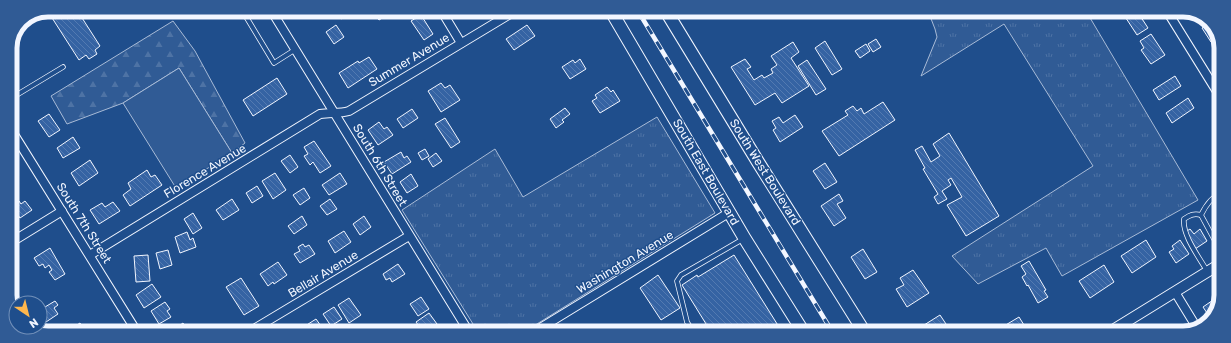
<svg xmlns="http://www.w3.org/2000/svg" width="1231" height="343" font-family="Rubik,sans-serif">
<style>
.grass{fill:url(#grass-tufts);stroke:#a8bbd7}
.forest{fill:url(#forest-firs);stroke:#a8bbd7}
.built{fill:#305b95;stroke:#a8bbd7}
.building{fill:url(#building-back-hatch);stroke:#f2f6ff}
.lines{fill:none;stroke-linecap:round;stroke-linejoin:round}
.service-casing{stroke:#f2f6ff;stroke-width:5.5}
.minor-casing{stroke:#f2f6ff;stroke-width:10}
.tertiary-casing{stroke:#f2f6ff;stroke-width:12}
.secondary-casing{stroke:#f2f6ff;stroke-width:14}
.service{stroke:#1f4e8c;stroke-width:4}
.minor{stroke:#1f4e8c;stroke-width:8}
.tertiary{stroke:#1f4e8c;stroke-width:10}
.secondary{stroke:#1f4e8c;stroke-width:12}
.rail-casing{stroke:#f2f6ff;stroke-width:4.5}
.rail{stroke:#1f4e8c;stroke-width:3;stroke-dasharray:9;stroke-linecap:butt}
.labels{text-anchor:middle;stroke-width:3;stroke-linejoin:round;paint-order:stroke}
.street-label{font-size:12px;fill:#f2f6ff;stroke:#1f4e8c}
.rim{fill:none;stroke:#f2f6ff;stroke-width:5}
</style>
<defs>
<pattern id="grass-tufts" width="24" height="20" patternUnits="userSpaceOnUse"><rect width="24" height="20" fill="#305b95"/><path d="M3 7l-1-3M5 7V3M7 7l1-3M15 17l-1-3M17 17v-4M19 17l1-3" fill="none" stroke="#4e73a5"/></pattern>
<pattern id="forest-firs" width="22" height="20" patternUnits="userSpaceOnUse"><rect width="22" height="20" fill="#305b95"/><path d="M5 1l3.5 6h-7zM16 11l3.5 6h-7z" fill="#4e73a5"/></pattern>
<pattern id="building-back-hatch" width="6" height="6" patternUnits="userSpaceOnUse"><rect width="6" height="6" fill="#3563a3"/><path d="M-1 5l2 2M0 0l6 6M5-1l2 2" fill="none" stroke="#537ab1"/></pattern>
</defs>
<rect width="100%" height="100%" fill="#1f4e8c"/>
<g class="grass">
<polygon points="928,11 1086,11 1198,200 1062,276 1046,248 978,284 952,256 1093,166 1004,24 921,76 937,37 935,29"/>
<polygon points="657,117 715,213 524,332 478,332 402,210 495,149 523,197"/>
</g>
<polygon class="forest" points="173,21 195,51 245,143 232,153 179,68 123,103 67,124 51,96"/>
<polygon class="built" points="179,68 232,153 176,188 123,103"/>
<g class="building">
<polygon points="47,10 77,10 100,46 95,50 97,54 89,59 86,55 79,60"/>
<polygon points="337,10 351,10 352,12 341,19 336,11"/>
<polygon points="384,10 386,10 389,14 379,20 376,16"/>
<polygon points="1124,11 1137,11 1148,28 1137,35 1122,12"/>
<polygon points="421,15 433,34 424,40 411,21"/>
<polygon points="1211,22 1218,38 1211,42 1202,28"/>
<polygon points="336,25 344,37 334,44 326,32"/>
<polygon points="527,25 535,36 514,50 506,39"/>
<polygon points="1151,34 1165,55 1151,64 1141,50 1144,48 1140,41"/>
<polygon points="876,39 881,47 873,52 868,44"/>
<polygon points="825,41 842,69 832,75 815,48"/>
<polygon points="793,42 799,52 791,58 809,86 782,103 775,93 755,105 731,67 745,59 751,67 747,69 754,80 762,75 764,78 773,73 771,69 777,65 771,56"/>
<polygon points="866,44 870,51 860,58 855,51"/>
<polygon points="369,57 377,69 348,88 339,73 358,61 359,63"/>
<polygon points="580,59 586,69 570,79 562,67 573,60 575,63"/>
<polygon points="807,60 826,89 816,95 798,66"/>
<polygon points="1175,76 1181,86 1159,100 1153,90"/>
<polygon points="277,78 287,94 253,116 243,100"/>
<polygon points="441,83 445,88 450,85 460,100 441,112 428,91"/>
<polygon points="607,87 611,92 613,90 620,101 600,113 592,101 597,98 595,95"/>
<polygon points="1188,98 1194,108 1172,123 1166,113"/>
<polygon points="883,102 895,120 839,156 822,131 848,115 845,111 853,106 857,111 861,108 864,114"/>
<polygon points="565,108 570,114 562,120 564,122 556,128 550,119"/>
<polygon points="412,109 418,118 403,128 397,119"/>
<polygon points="49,114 60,130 49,137 38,121"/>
<polygon points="795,115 803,127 780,142 773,130 776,128 772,121 779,117 783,123"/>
<polygon points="445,118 460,142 451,148 435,124"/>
<polygon points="379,122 384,129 387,127 393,135 378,145 368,130"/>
<polygon points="949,133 999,216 966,236 947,205 962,197 951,178 948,180 951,185 942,191 947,199 938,204 934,197 938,194 923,169 925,168 915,150 922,146 931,162 940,156 933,144"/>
<polygon points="73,137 80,148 63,158 57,148"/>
<polygon points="314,141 331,166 320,173 313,162 310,165 304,156 308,154 304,147"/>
<polygon points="425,149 429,156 422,160 418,153"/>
<polygon points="401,152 404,158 407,156 411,162 392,174 384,162"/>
<polygon points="436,153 442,161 433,167 428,159"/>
<polygon points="290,155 298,167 290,173 281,161"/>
<polygon points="90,160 98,173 79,186 71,173"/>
<polygon points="825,163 837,182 825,189 813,171"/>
<polygon points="147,170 151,177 155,175 162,185 130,206 123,195 131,189 128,183"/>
<polygon points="275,173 286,190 273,199 262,181"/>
<polygon points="340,173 347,184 329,195 322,185"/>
<polygon points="411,174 418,186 407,193 400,182"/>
<polygon points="257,186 263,196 252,203 246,193"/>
<polygon points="304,188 310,198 300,205 293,195"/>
<polygon points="839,194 843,201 837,204 846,218 834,226 821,206"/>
<polygon points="232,199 239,210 223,220 216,210"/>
<polygon points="330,199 337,209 327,215 320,206"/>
<polygon points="19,201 21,204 25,201 32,210 20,218 12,206"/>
<polygon points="113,202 120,211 99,224 90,210 102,203 105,207"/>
<polygon points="193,213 202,228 193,234 184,219"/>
<polygon points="302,216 307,225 294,234 288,226"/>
<polygon points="364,216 371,227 360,235 353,224"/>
<polygon points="1190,229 1194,234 1200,229 1207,241 1195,249 1184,233"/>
<polygon points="344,231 351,242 335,253 328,241"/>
<polygon points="187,232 190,240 193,238 196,247 180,253 175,237"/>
<polygon points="1146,240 1156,257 1132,273 1121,256"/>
<polygon points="1180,240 1189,254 1176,263 1169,252 1174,249 1172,246"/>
<polygon points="303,244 305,247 309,245 315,254 300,263 294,254 300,251 298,247"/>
<polygon points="50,248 65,274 55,280 49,272 52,270 49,265 45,268 43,264 39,266 34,258"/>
<polygon points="863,249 877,272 865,279 851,257"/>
<polygon points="168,250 172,265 160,269 156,253"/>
<polygon points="148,255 150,281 136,282 134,256"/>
<polygon points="734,255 779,327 771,333 711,332 682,285 697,275 698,277"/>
<polygon points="1029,261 1046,290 1044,291 1048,297 1038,303 1028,285 1027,286 1022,277 1026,274 1021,266"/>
<polygon points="278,262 287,275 274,284 273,282 268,286 260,274"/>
<polygon points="398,264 405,274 392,282 390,278 386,280 383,274"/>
<polygon points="1104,265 1114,282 1090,298 1079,281"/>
<polygon points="913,270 929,293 907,307 896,289 904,285 900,278"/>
<polygon points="658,275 680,308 661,320 640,288"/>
<polygon points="241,278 259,306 244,315 226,287"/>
<polygon points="152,284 161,297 144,308 136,295"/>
<polygon points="421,297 429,309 418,316 410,304"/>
<polygon points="349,298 361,315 349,323 338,305"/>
<polygon points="1216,298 1220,305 1211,319 1203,307"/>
<polygon points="55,301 58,305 54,308 58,314 46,322 40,312 40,310"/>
<polygon points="165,302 170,309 167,311 171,317 159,324 151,311"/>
<polygon points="334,307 342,319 331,326 323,314"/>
<polygon points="429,313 437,324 425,332 423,332 416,322"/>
<polygon points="940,315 952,333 914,333 913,332"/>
<polygon points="1019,317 1029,333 995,333 994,332"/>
<polygon points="316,319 323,329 318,332 305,332 302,328"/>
<polygon points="80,323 86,332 66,332"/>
<polygon points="183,323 189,332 170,332"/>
</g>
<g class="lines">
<g class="service-casing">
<g id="service">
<polyline points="242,10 274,63 296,49"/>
<polyline points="10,99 63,67"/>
<path d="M1201,215C1194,213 1190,215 1184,219C1182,235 1199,257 1207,271"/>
<path d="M1220,250L1201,215C1205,207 1211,197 1220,194"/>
<polyline points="693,332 687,322 677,281 681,275 743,239"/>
</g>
</g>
<g class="minor-casing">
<g id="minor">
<polyline points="271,10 469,332"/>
<polyline points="441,10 461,43"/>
<polyline points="1167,11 1221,98"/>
<polyline points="10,128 137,332"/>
<polyline points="10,243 62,211"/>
<path d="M90,255L320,114C330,112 339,114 349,111L515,11"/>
<polyline points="1175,292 1197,328"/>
<polyline points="249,332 409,236"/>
<polyline points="534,332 730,212"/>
</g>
</g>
<g class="tertiary-casing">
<polyline id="tertiary" points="1108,333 1220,264"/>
</g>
<g class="secondary-casing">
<g id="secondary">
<polyline points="611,11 745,239 804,333"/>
<polyline points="666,11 758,162 865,333"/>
</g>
</g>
<use href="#service" class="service"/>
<use href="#minor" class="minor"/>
<use href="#tertiary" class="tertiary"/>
<use href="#secondary" class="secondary"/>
<g class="rail-casing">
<polyline id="rail" points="638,11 833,333"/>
</g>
<use href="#rail" class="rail"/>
</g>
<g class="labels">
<g class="street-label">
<text transform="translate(409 60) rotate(-31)" y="4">Summer Avenue</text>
<text transform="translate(380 165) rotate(59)" y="4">South 6th Street</text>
<text transform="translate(205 171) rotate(-31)" y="4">Florence Avenue</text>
<text transform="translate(706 172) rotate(60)" y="4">South East Boulevard</text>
<text transform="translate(765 172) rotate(58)" y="4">South West Boulevard</text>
<text transform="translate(84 223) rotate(58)" y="4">South 7th Street</text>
<text transform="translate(625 262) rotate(-31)" y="4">Washington Avenue</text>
<text transform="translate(323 274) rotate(-31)" y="4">Bellair Avenue</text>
</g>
</g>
<path d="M0 0H1231V343H0ZM48 17H1183A31 31 0 0 1 1214 48V295A31 31 0 0 1 1183 326H48A31 31 0 0 1 17 295V48A31 31 0 0 1 48 17Z" fill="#305b95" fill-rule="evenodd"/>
<path class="rim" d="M48 17H1183A31 31 0 0 1 1214 48V295A31 31 0 0 1 1183 326H48A31 31 0 0 1 17 295V48A31 31 0 0 1 48 17Z"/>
<g transform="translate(28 315) rotate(145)"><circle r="19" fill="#1f4e8c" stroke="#7391ba"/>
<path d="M0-3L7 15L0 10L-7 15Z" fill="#ffb74d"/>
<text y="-6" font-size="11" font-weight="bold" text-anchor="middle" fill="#f2f6ff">N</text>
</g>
</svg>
